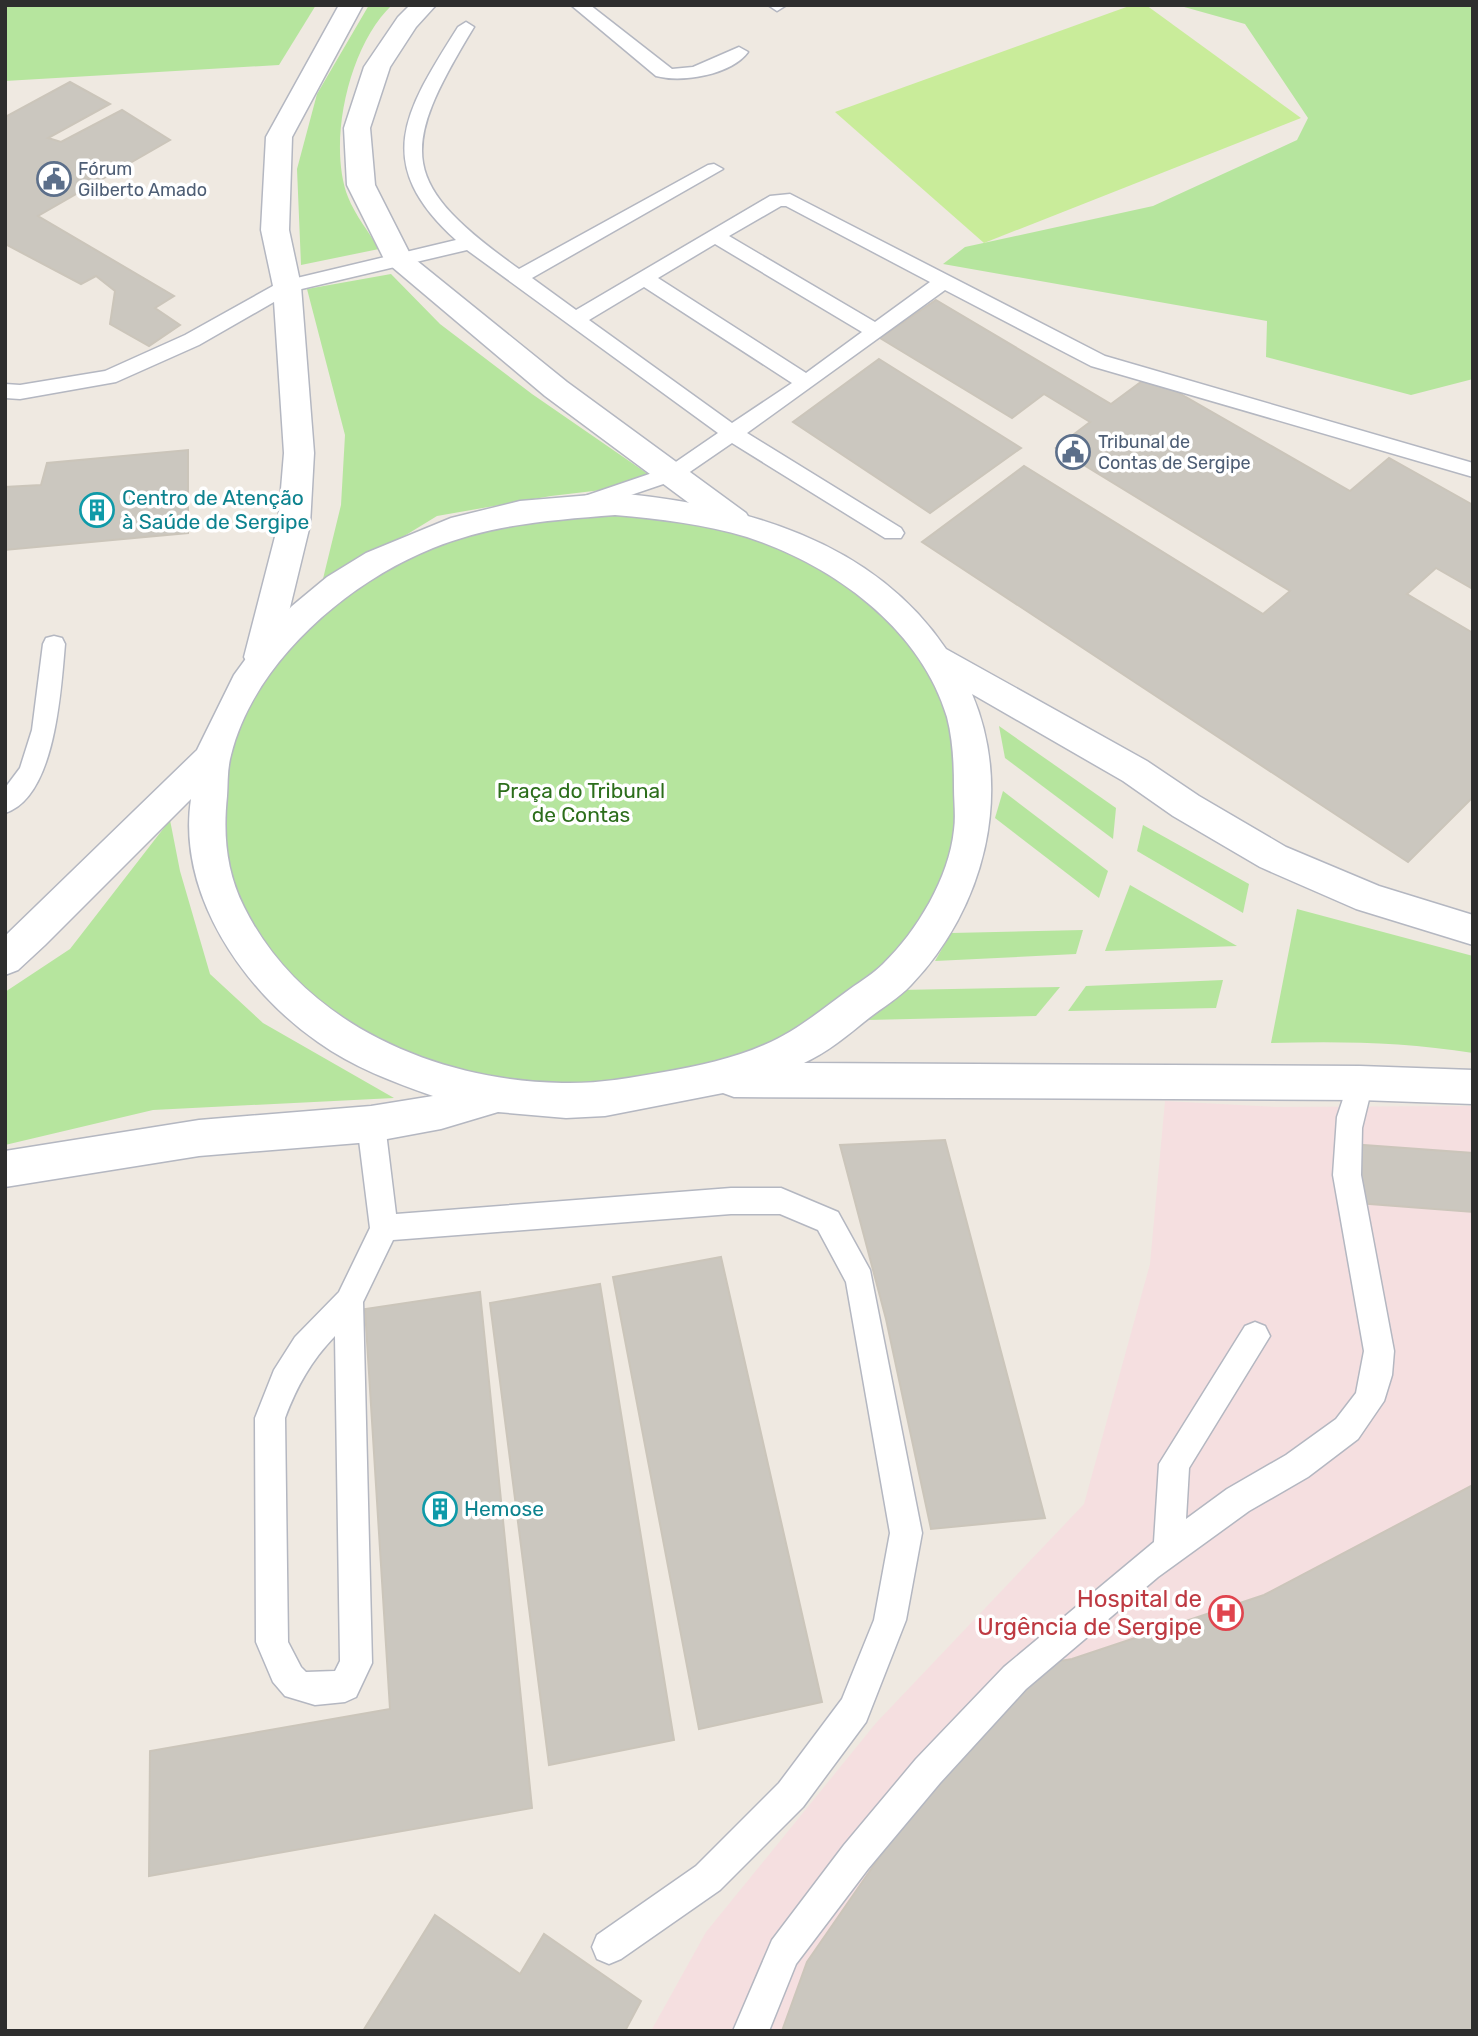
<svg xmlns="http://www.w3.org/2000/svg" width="1478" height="2036" font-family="Rubik,sans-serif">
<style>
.medical{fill:#f5dfe0}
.green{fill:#b6e59e}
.pitch{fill:#c9ec9a}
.building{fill:#cbc7bf;stroke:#cbc5ba;stroke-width:2}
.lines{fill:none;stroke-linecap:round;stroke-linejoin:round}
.service-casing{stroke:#b4b7c1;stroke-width:3}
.minor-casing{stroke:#b4b7c1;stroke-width:3}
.tertiary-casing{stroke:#b4b7c1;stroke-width:3}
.service{fill:#fff;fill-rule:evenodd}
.minor{fill:#fff;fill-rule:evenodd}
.tertiary{fill:#fff;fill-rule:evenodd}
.labels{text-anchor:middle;stroke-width:7;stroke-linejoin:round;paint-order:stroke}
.far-service-label{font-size:18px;fill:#4e5e75;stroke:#fff;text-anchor:start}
.culture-label{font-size:21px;fill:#0d838f;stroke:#fff;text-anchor:start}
.park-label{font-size:21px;fill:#2c6e1b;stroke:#fff}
.near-health-label{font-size:24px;fill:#be3a42;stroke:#fff;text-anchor:end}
</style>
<rect width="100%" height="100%" fill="#efe9e1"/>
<polygon class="medical" points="1165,1101 1275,1107 1473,1106 1473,2031 651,2031 706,1932 876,1723 1084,1504 1150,1264"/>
<g class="green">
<polygon points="5,5 316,5 279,65 5,81"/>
<path d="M369,5H392C349,45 327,143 348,197C355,215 369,232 379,249L301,265L297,169L317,94Z"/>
<polygon points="1177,5 1473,5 1473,379 1411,395 1266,357 1267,321 943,264 965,247 1153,206 1297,140 1308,118 1245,24"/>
<polygon points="391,274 440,324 532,394 661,483 551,496 437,516 321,587 341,505 345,435 307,289"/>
<polygon points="615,504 796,543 936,658 972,739 945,911 811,1041 602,1100 360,1048 220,897 212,763 257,664 413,543"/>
<polygon points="999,726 1116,808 1113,839 1005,758"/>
<polygon points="1003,791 1108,871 1099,898 995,818"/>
<polygon points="170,820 180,871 210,974 263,1023 394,1098 153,1110 5,1145 5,992 70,949"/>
<polygon points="1143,825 1249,884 1243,913 1137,851"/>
<polygon points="1130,885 1237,946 1105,951"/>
<path d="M1297,909L1473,956V1053C1405,1042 1340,1041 1271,1043Z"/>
<polygon points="1083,930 1076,954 935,961 951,933"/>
<polygon points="1223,980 1216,1008 1068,1011 1086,986"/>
<polygon points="1060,987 1036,1016 867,1020 899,990"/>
</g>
<polygon class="pitch" points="1132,5 1146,5 1301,118 984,243 835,112"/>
<g class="building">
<polygon points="70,82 110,104 48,138 61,142 122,110 170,140 38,216 174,296 155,308 180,325 149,346 110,324 115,291 96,276 81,284 5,244 5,117"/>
<polygon points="936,300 1111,404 1149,376 1350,491 1389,458 1473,505 1473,589 1436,568 1407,594 1473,633 1473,797 1408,862 922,542 1024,466 1263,614 1290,591 1056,448 1090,422 1044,394 1012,418 880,338"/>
<polygon points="879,359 1021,448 930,513 793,422"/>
<polygon points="188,450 188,533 5,550 5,487 41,485 47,463"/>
<polygon points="945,1140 1045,1518 931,1529 886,1319 840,1145"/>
<polygon points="1350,1144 1473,1153 1473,1212 1357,1203"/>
<polygon points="721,1257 822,1702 699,1729 613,1277"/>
<polygon points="600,1284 674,1740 549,1765 490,1303"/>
<polygon points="480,1292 532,1808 149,1876 150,1751 390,1709 365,1309"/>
<polygon points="1473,1485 1473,2031 782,2031 807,1962 950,1755 1042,1664 1072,1659 1264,1595"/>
<polygon points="435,1915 520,1974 544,1934 641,2001 625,2031 363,2031"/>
</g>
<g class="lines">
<g class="service-casing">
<g id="service">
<path d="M571,5H590L672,69L693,67L739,47L748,52C731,75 682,83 656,76Z"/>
<polygon points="768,5 785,5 785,6 777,11"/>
<path d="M466,22L474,27C398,152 399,183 519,269L708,165L714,164L723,169L532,278L576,310L770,196L790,194L1105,356L1473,463V477L1091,366L945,290L747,433L901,528L904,533L901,538H885L732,443L681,478L581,512L573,510L570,505L573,500L667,468L718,433L467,250L293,291L199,345L116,382L20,399L5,398V384L20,385L105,371L185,335L280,282L456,240C371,163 405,111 458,27ZM781,206H786L930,282L875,322L729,236ZM715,244L862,332L806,373L658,278ZM644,287L792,383L732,423L589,320Z"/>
<path d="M54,636L62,638L65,644C61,688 56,797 5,813V788L20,768L32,730L43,644L46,638Z"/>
<polygon points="1360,1071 1369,1075 1373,1083 1362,1128 1361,1175 1394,1351 1392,1375 1384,1401 1358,1439 1308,1477 1249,1511 1158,1577 1026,1689 940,1783 868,1869 796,1964 769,2031 733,2031 772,1940 844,1845 916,1759 1004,1667 1154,1542 1159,1464 1245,1326 1255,1322 1265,1326 1270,1336 1189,1468 1186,1519 1227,1489 1286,1455 1336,1419 1356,1393 1364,1351 1333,1175 1337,1117 1351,1075"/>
<path d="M371,1112L381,1116L385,1124L396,1214L731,1188H781L838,1212L870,1270L922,1533L906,1620L866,1722L803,1807L720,1890L621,1959L609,1964L597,1959L592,1947L597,1935L696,1866L779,1783L842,1699L874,1620L890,1533L846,1282L818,1230L780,1214H731L393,1240L363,1302L372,1663L356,1697L345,1702L315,1705L285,1696L273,1682L256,1642L255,1418L274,1370L295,1337L339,1292L370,1228L357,1124L361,1116ZM335,1336L340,1661L335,1671L306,1672L301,1667L288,1642L285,1418C297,1386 311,1361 335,1336Z"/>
</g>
</g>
<g class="minor-casing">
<g id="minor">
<polygon points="339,5 363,5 292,137 289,230 301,286 314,453 310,525 278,657 273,666 261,669 249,666 244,657 278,525 284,453 273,286 261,230 266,137"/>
<polygon points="410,5 436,5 416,27 390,67 370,128 375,185 411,256 567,382 746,513 751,521 746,529 735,532 724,529 545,396 385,261 347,185 344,128 364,67 398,17"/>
</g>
</g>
<g class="tertiary-casing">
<path id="tertiary" d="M615,493C740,504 872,539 946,649L1147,761L1199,796L1286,847L1379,886L1473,915V945L1356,909L1260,867L1173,816L1123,781L972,694C1014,793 984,909 911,985C899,998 883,1007 869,1018C848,1035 828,1052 804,1063L1360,1066L1473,1070V1104L1360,1100L734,1097L723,1093L605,1116L566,1118L498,1112L441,1129L371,1142L199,1156L5,1187V1151L199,1120L371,1106L433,1096C393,1082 353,1067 318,1042C243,990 177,894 191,799L45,945L18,970L5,975V936L197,750L234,675L261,638L292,606L327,577L366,553L451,518L520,501ZM615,515C660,519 704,524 747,537C832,565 920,627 947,717C953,740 954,764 954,788C954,802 956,816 954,830C949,878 917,931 883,964C873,974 861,981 850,989C821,1010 797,1031 764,1045C732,1059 698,1066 664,1072C630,1078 596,1084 562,1083C437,1081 302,1024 244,907C226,871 223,835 227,796C228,783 227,769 231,755C254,662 348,582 433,548C493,524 552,520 615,515Z"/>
</g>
<use href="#service" class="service"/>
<use href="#minor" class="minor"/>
<use href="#tertiary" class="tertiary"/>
</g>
<defs>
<g id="civic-ring" transform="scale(1.75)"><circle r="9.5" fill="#fff" stroke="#5c6f8a" stroke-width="1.5"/><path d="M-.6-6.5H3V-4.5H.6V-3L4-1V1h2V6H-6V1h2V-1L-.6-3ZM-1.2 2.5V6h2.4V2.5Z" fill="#5c6f8a"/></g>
<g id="building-ring" transform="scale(1.75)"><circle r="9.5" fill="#fff" stroke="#0f9aa8" stroke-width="1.5"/><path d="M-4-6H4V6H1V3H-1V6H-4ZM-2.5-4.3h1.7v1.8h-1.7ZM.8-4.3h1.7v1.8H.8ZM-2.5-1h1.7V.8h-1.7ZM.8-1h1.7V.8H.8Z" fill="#0f9aa8"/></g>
<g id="hospital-ring" transform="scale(1.75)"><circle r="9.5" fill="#fff" stroke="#e0444e" stroke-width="1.5"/><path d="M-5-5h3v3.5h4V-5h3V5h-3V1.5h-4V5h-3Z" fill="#e0444e"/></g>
</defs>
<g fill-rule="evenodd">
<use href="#civic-ring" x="54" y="179"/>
<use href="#civic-ring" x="1073" y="452"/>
<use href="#building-ring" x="97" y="510"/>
<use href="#building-ring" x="440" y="1509"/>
<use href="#hospital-ring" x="1226" y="1613"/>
</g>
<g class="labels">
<g class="far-service-label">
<text x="78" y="175">Fórum<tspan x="78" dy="21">Gilberto Amado</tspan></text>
<text x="1098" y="448">Tribunal de<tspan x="1098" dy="21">Contas de Sergipe</tspan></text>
</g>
<g class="culture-label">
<text x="122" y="505">Centro de Atenção<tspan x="122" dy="24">à Saúde de Sergipe</tspan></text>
<text x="464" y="1516">Hemose</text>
</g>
<g class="park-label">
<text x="581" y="798">Praça do Tribunal<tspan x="581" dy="24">de Contas</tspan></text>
</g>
<g class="near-health-label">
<text x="1202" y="1607">Hospital de<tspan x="1202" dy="28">Urgência de Sergipe</tspan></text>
</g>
</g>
<rect width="1478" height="2036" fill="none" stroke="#2e2e2e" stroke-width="14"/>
</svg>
